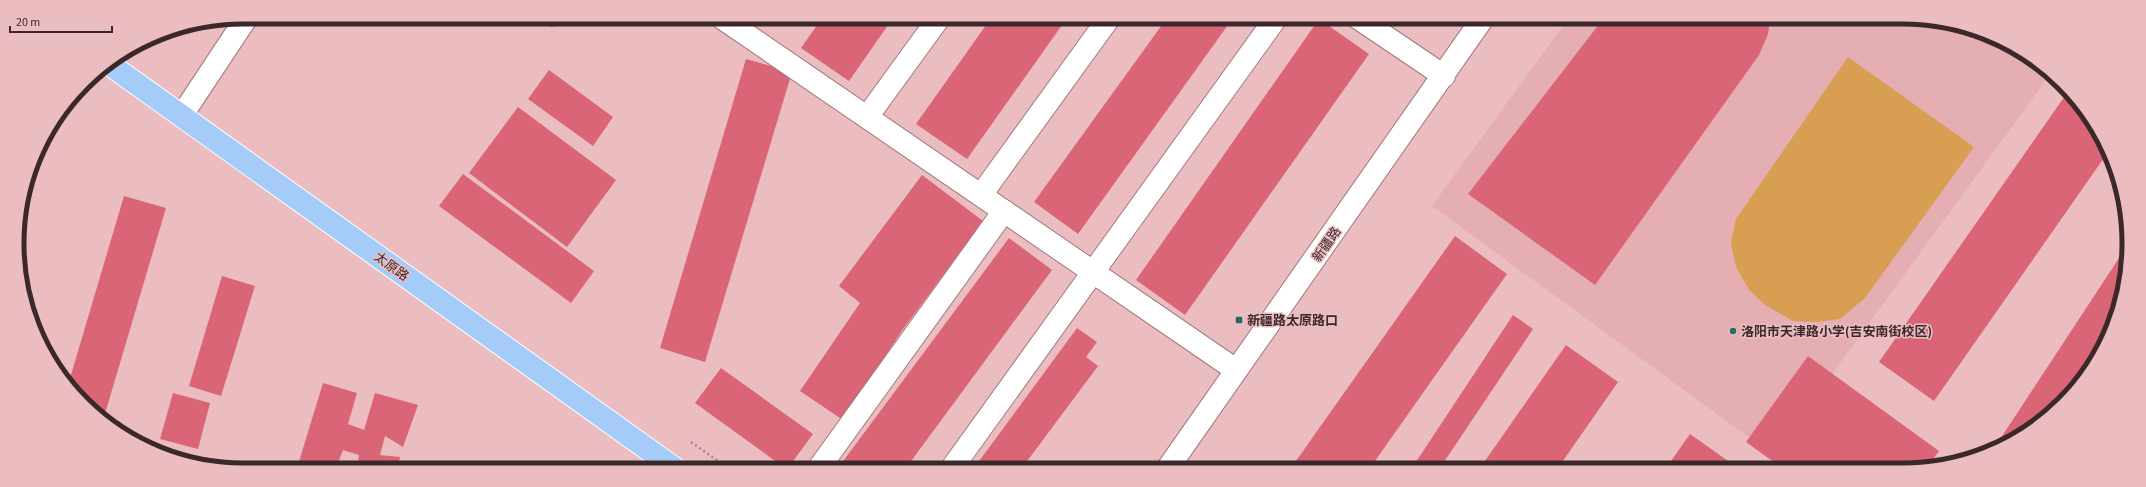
<svg xmlns="http://www.w3.org/2000/svg" width="2146" height="487" font-family="'Source Sans 3','Noto Sans SC',sans-serif">
<style>
.built{fill:#e4aeb3}
.green{fill:#d89f52}
.building{fill:#da6577}
.lines{fill:none;stroke-linecap:round;stroke-linejoin:round}
.minor-casing{stroke:#a2787b;stroke-width:24}
.major-casing{stroke:#fff;stroke-width:24}
.path{stroke:#a98689;stroke-width:2.5;stroke-dasharray:2 3;stroke-linecap:butt}
.minor{stroke:#fff;stroke-width:22}
.major{stroke:#a5ccf8;stroke-width:22}
.poi-dot{fill:#216c6a;stroke:#ebbdc1;stroke-width:1.5}
.labels{text-anchor:middle;stroke-width:3;stroke-linejoin:round;paint-order:stroke}
.street-label{font-size:13px;fill:#3a282a;stroke:#ebbdc1}
.poi-label{font-size:13px;font-weight:bold;fill:#3a282a;stroke:#ebbdc1;text-anchor:start}
.rim{fill:none;stroke:#3a282a;stroke-width:5}
</style>
<rect width="100%" height="100%" fill="#ebbdc1"/>
<polygon class="built" points="1568,19 1932,19 2016,47 2049,76 1773,455 1432,206"/>
<polygon class="green" points="1848,57 1974,147 1865,298 1840,319 1816,322 1793,321 1765,305 1749,290 1736,267 1731,243 1736,219"/>
<g class="building">
<polygon points="549,17 581,17 582,23 550,27"/>
<polygon points="822,18 893,18 849,81 801,48"/>
<polygon points="991,18 1067,18 967,159 916,124"/>
<polygon points="1167,18 1233,18 1078,234 1034,202"/>
<polygon points="1381,18 1390,18 1387,22"/>
<polygon points="1319,19 1369,54 1185,315 1136,280"/>
<polygon points="1603,19 1770,19 1768,34 1759,55 1595,285 1468,194"/>
<polygon points="746,59 792,72 705,362 660,348"/>
<polygon points="549,70 613,117 593,146 528,99"/>
<polygon points="2067,93 2082,106 2106,155 1934,401 1879,362"/>
<polygon points="518,107 616,180 567,247 469,173"/>
<polygon points="463,174 594,271 571,303 439,206"/>
<polygon points="922,175 983,221 901,332 843,420 800,391 860,303 839,286"/>
<polygon points="124,196 166,208 104,417 68,385"/>
<polygon points="1455,236 1507,274 1370,468 1291,468"/>
<polygon points="1009,238 1052,270 906,468 838,468"/>
<polygon points="2125,249 2127,273 2106,344 2062,404 2002,447 1993,450"/>
<polygon points="222,276 255,286 221,396 189,386"/>
<polygon points="1513,315 1533,329 1440,468 1412,468"/>
<polygon points="1077,328 1097,342 1086,357 1098,366 1022,468 974,468"/>
<polygon points="1566,345 1618,382 1558,468 1480,468"/>
<polygon points="1808,356 1939,451 1927,468 1782,468 1746,442"/>
<polygon points="721,368 813,434 788,468 785,468 695,403"/>
<polygon points="323,383 357,393 348,424 364,430 375,393 418,405 403,447 385,436 380,455 400,457 398,468 357,468 359,455 343,450 336,468 297,468"/>
<polygon points="173,393 210,403 198,449 160,439"/>
<polygon points="1690,434 1738,468 1666,468"/>
</g>
<g class="lines">
<g class="minor-casing">
<g id="minor">
<polyline points="722,18 1236,370"/>
<polyline points="1358,18 1444,76"/>
<polyline points="182,115 247,17"/>
<polyline points="867,117 939,18"/>
<polyline points="981,195 1109,18"/>
<polyline points="819,468 1004,211"/>
<polyline points="952,468 1276,18"/>
<polyline points="1168,468 1483,18"/>
</g>
</g>
<g class="major-casing">
<polyline id="major" points="109,64 674,468"/>
</g>
<polyline class="path" points="691,442 728,468"/>
<use href="#minor" class="minor"/>
<use href="#major" class="major"/>
</g>
<g class="poi-dot">
<rect x="1235" y="316" width="8" height="8" rx="2"/>
<circle cx="1733" cy="331" r="4"/>
</g>
<g class="labels">
<g class="street-label">
<text transform="translate(1326 244) rotate(-55)" y="5">新疆路</text>
<text transform="translate(392 266) rotate(36)" y="5">太原路</text>
</g>
<g class="poi-label">
<text x="1247" y="325">新疆路太原路口</text>
<text x="1741" y="336">洛阳市天津路小学(吉安南街校区)</text>
</g>
</g>
<path d="M0 0H2146V487H0ZM243 24H1903A219 219 0 0 1 2122 243V244A219 219 0 0 1 1903 463H243A219 219 0 0 1 24 244V243A219 219 0 0 1 243 24Z" fill="#ebbdc1" fill-rule="evenodd"/>
<path class="rim" d="M243 24H1903A219 219 0 0 1 2122 243V244A219 219 0 0 1 1903 463H243A219 219 0 0 1 24 244V243A219 219 0 0 1 243 24Z"/>
<path d="M10 26v6h102v-6" fill="none" stroke="#3a282a" stroke-width="2"/>
<text x="16" y="26" font-size="12" fill="#3a282a" stroke="#ebbdc1" stroke-width="3" paint-order="stroke">20 m</text>
</svg>
